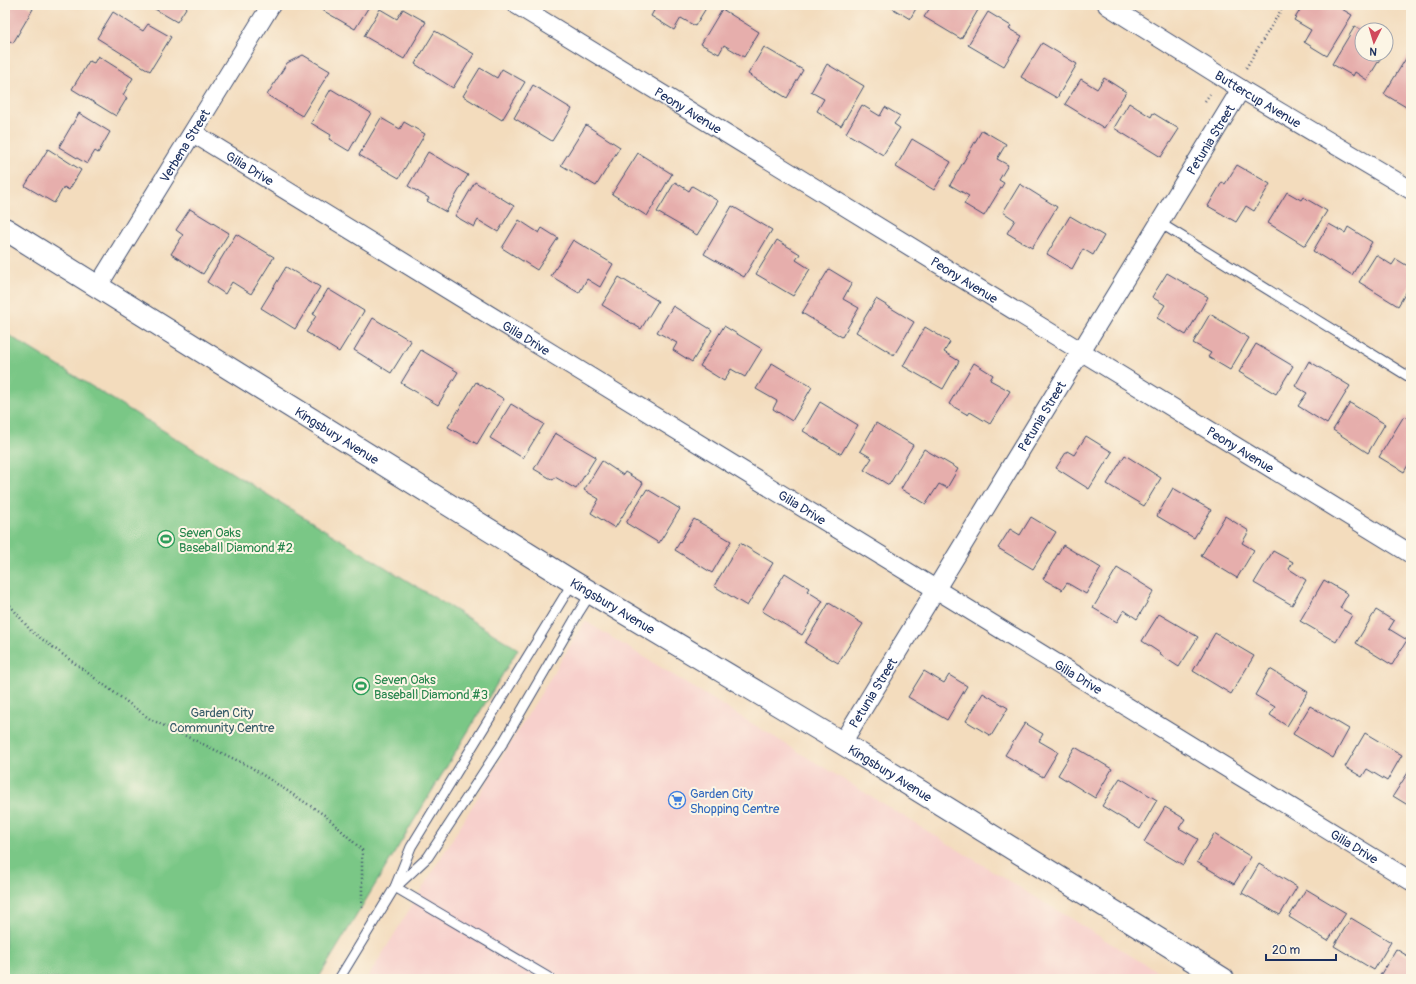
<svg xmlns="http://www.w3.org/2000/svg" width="1416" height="984" font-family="Pangolin,sans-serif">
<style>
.built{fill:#f7d0cc}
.green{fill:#7ac786;stroke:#4a7b72}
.building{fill:#e6aeac}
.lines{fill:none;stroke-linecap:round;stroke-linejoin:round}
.service-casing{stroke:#3b496c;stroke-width:11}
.minor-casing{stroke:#3b496c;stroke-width:20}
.tertiary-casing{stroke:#3b496c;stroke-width:24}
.path{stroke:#3b496c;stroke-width:2.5;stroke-dasharray:1 3;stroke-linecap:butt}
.service{stroke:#fff;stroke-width:9}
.minor{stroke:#fff;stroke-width:18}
.tertiary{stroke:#fff;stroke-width:22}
.labels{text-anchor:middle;stroke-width:4;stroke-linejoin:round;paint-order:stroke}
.street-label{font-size:13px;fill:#1b2f5e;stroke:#fcf5e5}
.leisure-label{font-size:13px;fill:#27864d;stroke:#fcf5e5;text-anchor:start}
.park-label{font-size:13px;fill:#385d6a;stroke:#fcf5e5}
.shop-label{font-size:13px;fill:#366cbe;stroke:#fcf5e5;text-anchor:start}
</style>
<rect width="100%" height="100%" fill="#fcf5e5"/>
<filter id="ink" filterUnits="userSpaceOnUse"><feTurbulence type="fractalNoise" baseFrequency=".025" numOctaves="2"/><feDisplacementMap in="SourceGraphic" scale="8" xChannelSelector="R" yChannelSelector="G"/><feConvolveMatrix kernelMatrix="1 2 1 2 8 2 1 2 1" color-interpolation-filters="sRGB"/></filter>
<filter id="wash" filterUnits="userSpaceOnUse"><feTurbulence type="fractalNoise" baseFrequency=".012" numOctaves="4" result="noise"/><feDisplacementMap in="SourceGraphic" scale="16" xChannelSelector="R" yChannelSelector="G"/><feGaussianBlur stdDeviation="0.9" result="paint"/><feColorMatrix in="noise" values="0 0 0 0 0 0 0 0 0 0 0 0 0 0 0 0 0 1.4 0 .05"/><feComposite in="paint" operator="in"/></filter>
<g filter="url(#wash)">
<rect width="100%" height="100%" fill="#f3dcbd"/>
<polygon class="built" points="585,621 1169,979 367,979"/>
<polygon class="green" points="5,333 518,649 318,979 5,979"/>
<g id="blocks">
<g class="building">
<polygon points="5,5 27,5 33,9 13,43 5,38"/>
<polygon points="148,5 188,5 177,22"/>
<polygon points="318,5 370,5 355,29 317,7"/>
<polygon points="657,5 708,5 695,26 681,18 674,30 651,16"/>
<polygon points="887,5 918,5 910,19"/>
<polygon points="932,5 981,5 961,39 924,17"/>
<polygon points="1303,5 1335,5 1352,15 1327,56 1304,42 1311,30 1294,20"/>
<polygon points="380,9 397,19 403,9 426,22 404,59 364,36"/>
<polygon points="722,9 759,32 744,57 724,45 719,54 701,44"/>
<polygon points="113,12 143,31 148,24 171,37 150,71 97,38"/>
<polygon points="988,12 1011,26 1009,29 1022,36 1004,66 968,45"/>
<polygon points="1355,26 1362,30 1362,54 1383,54 1367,80 1355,72 1353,76 1332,64"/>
<polygon points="435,31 474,54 453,88 415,64"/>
<polygon points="1042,43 1077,64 1057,98 1021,77"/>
<polygon points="764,47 803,70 787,98 748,74"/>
<polygon points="1410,52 1411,53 1411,110 1384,94"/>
<polygon points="303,55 330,71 302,116 267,95 287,63"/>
<polygon points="98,56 133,78 123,95 127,98 116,116 72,89 89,61 94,63"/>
<polygon points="827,64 864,86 841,126 817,111 824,99 811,92"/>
<polygon points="480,68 497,78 502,69 525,82 502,120 463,96"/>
<polygon points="1104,78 1126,92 1104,128 1065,104 1081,79 1097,89"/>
<polygon points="533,85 572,109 552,141 514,118"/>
<polygon points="331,89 371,113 349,151 329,139 331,135 311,123"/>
<polygon points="1129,103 1151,117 1153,113 1179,129 1161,157 1114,128"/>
<polygon points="862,105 880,116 885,107 900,116 894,124 900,128 883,155 846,133"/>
<polygon points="79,113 110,132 98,153 95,151 87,164 59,147"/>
<polygon points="381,118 400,129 404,122 425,134 399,178 359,155"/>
<polygon points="586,125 620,147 596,186 561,165"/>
<polygon points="982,130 1006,144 997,159 1008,165 999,180 1004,183 984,216 964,204 969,196 950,185"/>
<polygon points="912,139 951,162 934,190 896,167"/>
<polygon points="48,149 81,170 69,190 64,187 54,203 25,186"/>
<polygon points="428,152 468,175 446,212 427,201 429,198 408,186"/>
<polygon points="638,153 672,174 647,216 612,194"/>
<polygon points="1237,165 1270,184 1254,211 1246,206 1236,222 1208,206 1222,182 1225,184"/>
<polygon points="475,182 514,206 498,232 478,220 474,227 455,216"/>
<polygon points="675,182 689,191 692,186 718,201 697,235 657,212"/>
<polygon points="1020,184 1057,207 1032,248 1007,233 1015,220 1003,212"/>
<polygon points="1287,192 1301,200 1303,197 1327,211 1305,246 1268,223"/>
<polygon points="732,206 772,230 744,277 704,254"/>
<polygon points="190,209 229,233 203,274 171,254 183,235 176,230"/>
<polygon points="1070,216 1104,236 1093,255 1083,249 1072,269 1047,254"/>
<polygon points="519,220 539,233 542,228 558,238 537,270 502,248"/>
<polygon points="1329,224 1345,233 1348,227 1372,242 1352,275 1313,251"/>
<polygon points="236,234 274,257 251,294 232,282 225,294 207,282"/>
<polygon points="573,240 613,264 600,287 587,279 579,293 551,276"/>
<polygon points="777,240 800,254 796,260 810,269 793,296 756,274"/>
<polygon points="1376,255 1392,265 1396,259 1411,268 1411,284 1398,306 1359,282"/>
<polygon points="286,267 320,287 295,329 261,308"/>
<polygon points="829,269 852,283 843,299 859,308 842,337 802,313"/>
<polygon points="1167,273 1208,297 1186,335 1157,318 1165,305 1152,297"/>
<polygon points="619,277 658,301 641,329 602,305"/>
<polygon points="328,289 364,311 339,352 306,332 316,316 313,314"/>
<polygon points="876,299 914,322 894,355 856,332"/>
<polygon points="673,306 712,330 692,362 673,350 677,343 657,332"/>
<polygon points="1210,314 1249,338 1230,370 1208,357 1211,353 1193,343"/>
<polygon points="373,318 411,341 391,373 354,350"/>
<polygon points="724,326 762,349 745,377 731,369 724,381 700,366"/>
<polygon points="925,327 950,342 944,352 959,361 943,389 903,366"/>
<polygon points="1256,344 1293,366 1276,394 1239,372"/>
<polygon points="421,350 458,372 438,405 401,383"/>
<polygon points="1309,361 1350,386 1327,424 1298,406 1307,393 1295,386"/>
<polygon points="772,363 812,387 792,421 773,409 777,401 756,389"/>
<polygon points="974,363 993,375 990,380 1010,391 990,424 970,412 968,415 949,404"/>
<polygon points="476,382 504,399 477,444 448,427"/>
<polygon points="820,402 858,425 841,454 803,431"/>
<polygon points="1350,403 1385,424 1368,453 1333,430"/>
<polygon points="511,404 544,424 523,458 490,438"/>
<polygon points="1404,416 1411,421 1411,460 1404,472 1379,457"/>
<polygon points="876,423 913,445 889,485 864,470 872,458 860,451"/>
<polygon points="555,433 596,457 576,489 555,477 553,480 534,469"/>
<polygon points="1086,436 1112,452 1089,489 1056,468 1067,451 1074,455"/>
<polygon points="924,449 958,469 947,488 939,484 926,504 901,489"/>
<polygon points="1125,455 1161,478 1144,506 1107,484"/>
<polygon points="602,461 623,475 625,472 643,483 615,528 591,513 599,499 584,490"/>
<polygon points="1173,488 1211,510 1194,538 1157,516"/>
<polygon points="647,489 680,509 659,543 626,523"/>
<polygon points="1225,516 1249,531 1242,543 1254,550 1237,578 1201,556"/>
<polygon points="1031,517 1056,532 1033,569 998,548 1010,529 1020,535"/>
<polygon points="694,519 731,541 712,573 675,550"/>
<polygon points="740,543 773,563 747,606 714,586"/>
<polygon points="1063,545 1101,568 1086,594 1067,583 1062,590 1043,579"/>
<polygon points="1273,551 1293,562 1289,569 1306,580 1292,605 1254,583"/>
<polygon points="1117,568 1154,591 1137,619 1124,610 1117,622 1093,608"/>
<polygon points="785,573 809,588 807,591 823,601 802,635 762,611"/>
<polygon points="1324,580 1348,594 1340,608 1352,615 1336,642 1300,621"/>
<polygon points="829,603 863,624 838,663 805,643"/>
<polygon points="1376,610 1394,621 1389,629 1407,640 1392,665 1356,643"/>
<polygon points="1159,614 1198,637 1179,667 1159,654 1160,653 1142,641"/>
<polygon points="1215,633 1254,656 1231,694 1193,671"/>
<polygon points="1270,669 1308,692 1287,726 1270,715 1275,707 1255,695"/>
<polygon points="924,671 944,683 949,675 967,686 947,720 908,697"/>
<polygon points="983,693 1008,708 991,736 966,721"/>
<polygon points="1310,706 1349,729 1333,758 1293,734"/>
<polygon points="1025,723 1043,734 1039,741 1058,752 1043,777 1005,755"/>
<polygon points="1365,733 1402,755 1387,781 1367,769 1362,777 1345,767"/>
<polygon points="1075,747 1112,769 1095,798 1058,775"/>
<polygon points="1411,768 1411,807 1393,796"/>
<polygon points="1120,778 1157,800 1140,829 1102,806"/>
<polygon points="1165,807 1185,819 1179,828 1198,839 1183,865 1144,842"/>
<polygon points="1214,834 1251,857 1234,884 1197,862"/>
<polygon points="1259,864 1297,887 1280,915 1242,893"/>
<polygon points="1306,889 1346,913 1328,941 1289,917"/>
<polygon points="1351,918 1391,942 1374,970 1334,946"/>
<polygon points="1396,949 1411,958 1411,979 1378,979"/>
</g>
</g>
</g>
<g filter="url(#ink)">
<use href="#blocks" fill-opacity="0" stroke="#3b496c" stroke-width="1"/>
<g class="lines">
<g class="service-casing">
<g id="service">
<polyline points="1160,223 1411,378"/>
<polyline points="398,885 428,857 504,741 579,612 591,593"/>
<polyline points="395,887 551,979"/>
<polyline points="339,979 395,887 411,847 573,582"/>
</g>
</g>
<g class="minor-casing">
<g id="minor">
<path id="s1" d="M517,5L1411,554"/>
<path id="s2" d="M1107,5L1241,89L1411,190"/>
<path id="s3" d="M193,133L1411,881"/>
<path id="s4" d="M98,286L271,5"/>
<path id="s5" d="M842,743L1241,89"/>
</g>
</g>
<g class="tertiary-casing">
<g id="tertiary">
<path id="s6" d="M5,229L573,582L842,743L1223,979"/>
</g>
</g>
<g class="path">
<polyline points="1246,68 1284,5"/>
<polyline points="1205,101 1210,94"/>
<polyline points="5,599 31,631 150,719 249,766 326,816 362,850 362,908"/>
</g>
<use href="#service" class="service"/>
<use href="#minor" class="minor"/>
<use href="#tertiary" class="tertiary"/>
</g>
</g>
<defs>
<g id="stadium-ring" transform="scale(0.9)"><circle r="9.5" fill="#fcf5e5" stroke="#2e9e5b" stroke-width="1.5"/><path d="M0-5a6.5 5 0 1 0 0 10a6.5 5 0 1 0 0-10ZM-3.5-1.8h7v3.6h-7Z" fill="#2e9e5b"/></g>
<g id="supermarket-ring" transform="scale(0.9)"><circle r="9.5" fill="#fcf5e5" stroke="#3f7fe0" stroke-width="1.5"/><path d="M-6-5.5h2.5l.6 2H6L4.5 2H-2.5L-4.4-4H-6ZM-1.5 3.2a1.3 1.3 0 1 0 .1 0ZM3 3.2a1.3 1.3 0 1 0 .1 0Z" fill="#3f7fe0"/></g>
</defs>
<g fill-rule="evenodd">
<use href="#stadium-ring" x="166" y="539"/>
<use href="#stadium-ring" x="361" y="686"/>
<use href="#supermarket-ring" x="677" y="800"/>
</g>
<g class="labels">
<g class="street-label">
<text dy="5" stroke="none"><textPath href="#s2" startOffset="178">Buttercup Avenue</textPath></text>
<text dy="5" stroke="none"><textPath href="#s1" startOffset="201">Peony Avenue</textPath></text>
<text dy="5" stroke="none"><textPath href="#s5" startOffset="707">Petunia Street</textPath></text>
<text dy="5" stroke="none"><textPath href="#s4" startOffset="165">Verbena Street</textPath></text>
<text dy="5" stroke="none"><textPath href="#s3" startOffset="67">Gilia Drive</textPath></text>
<text dy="5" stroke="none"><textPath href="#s1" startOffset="525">Peony Avenue</textPath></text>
<text dy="5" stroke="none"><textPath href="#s3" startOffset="391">Gilia Drive</textPath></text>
<text dy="5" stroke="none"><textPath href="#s5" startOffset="383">Petunia Street</textPath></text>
<text dy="5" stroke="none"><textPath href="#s6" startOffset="391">Kingsbury Avenue</textPath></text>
<text dy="5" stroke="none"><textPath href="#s1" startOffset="849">Peony Avenue</textPath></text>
<text dy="5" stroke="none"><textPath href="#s3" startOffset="715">Gilia Drive</textPath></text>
<text dy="5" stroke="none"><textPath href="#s6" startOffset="715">Kingsbury Avenue</textPath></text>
<text dy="5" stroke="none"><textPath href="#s3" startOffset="1039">Gilia Drive</textPath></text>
<text dy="5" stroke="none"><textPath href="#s5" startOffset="59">Petunia Street</textPath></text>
<text dy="5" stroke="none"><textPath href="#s6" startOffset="1039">Kingsbury Avenue</textPath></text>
<text dy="5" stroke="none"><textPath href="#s3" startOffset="1363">Gilia Drive</textPath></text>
</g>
<g class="leisure-label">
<text x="179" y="537">Seven Oaks<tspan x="179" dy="15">Baseball Diamond #2</tspan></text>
<text x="374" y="684">Seven Oaks<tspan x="374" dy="15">Baseball Diamond #3</tspan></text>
</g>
<g class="park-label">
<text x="222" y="717">Garden City<tspan x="222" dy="15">Community Centre</tspan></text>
</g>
<g class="shop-label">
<text x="690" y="798">Garden City<tspan x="690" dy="15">Shopping Centre</tspan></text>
</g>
</g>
<rect width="1416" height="984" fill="none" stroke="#fcf5e5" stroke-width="20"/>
<g transform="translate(1374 42) rotate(185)"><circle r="19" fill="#fcf5e5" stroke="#a2a6af"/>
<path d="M0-3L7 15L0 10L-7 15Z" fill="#d1495b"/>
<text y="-6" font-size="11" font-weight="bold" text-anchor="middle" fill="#1b2f5e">N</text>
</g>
<path d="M1266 954v6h70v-6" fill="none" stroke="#1b2f5e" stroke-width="2"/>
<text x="1272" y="954" font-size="12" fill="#1b2f5e" stroke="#fcf5e5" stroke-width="3" paint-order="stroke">20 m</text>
</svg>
